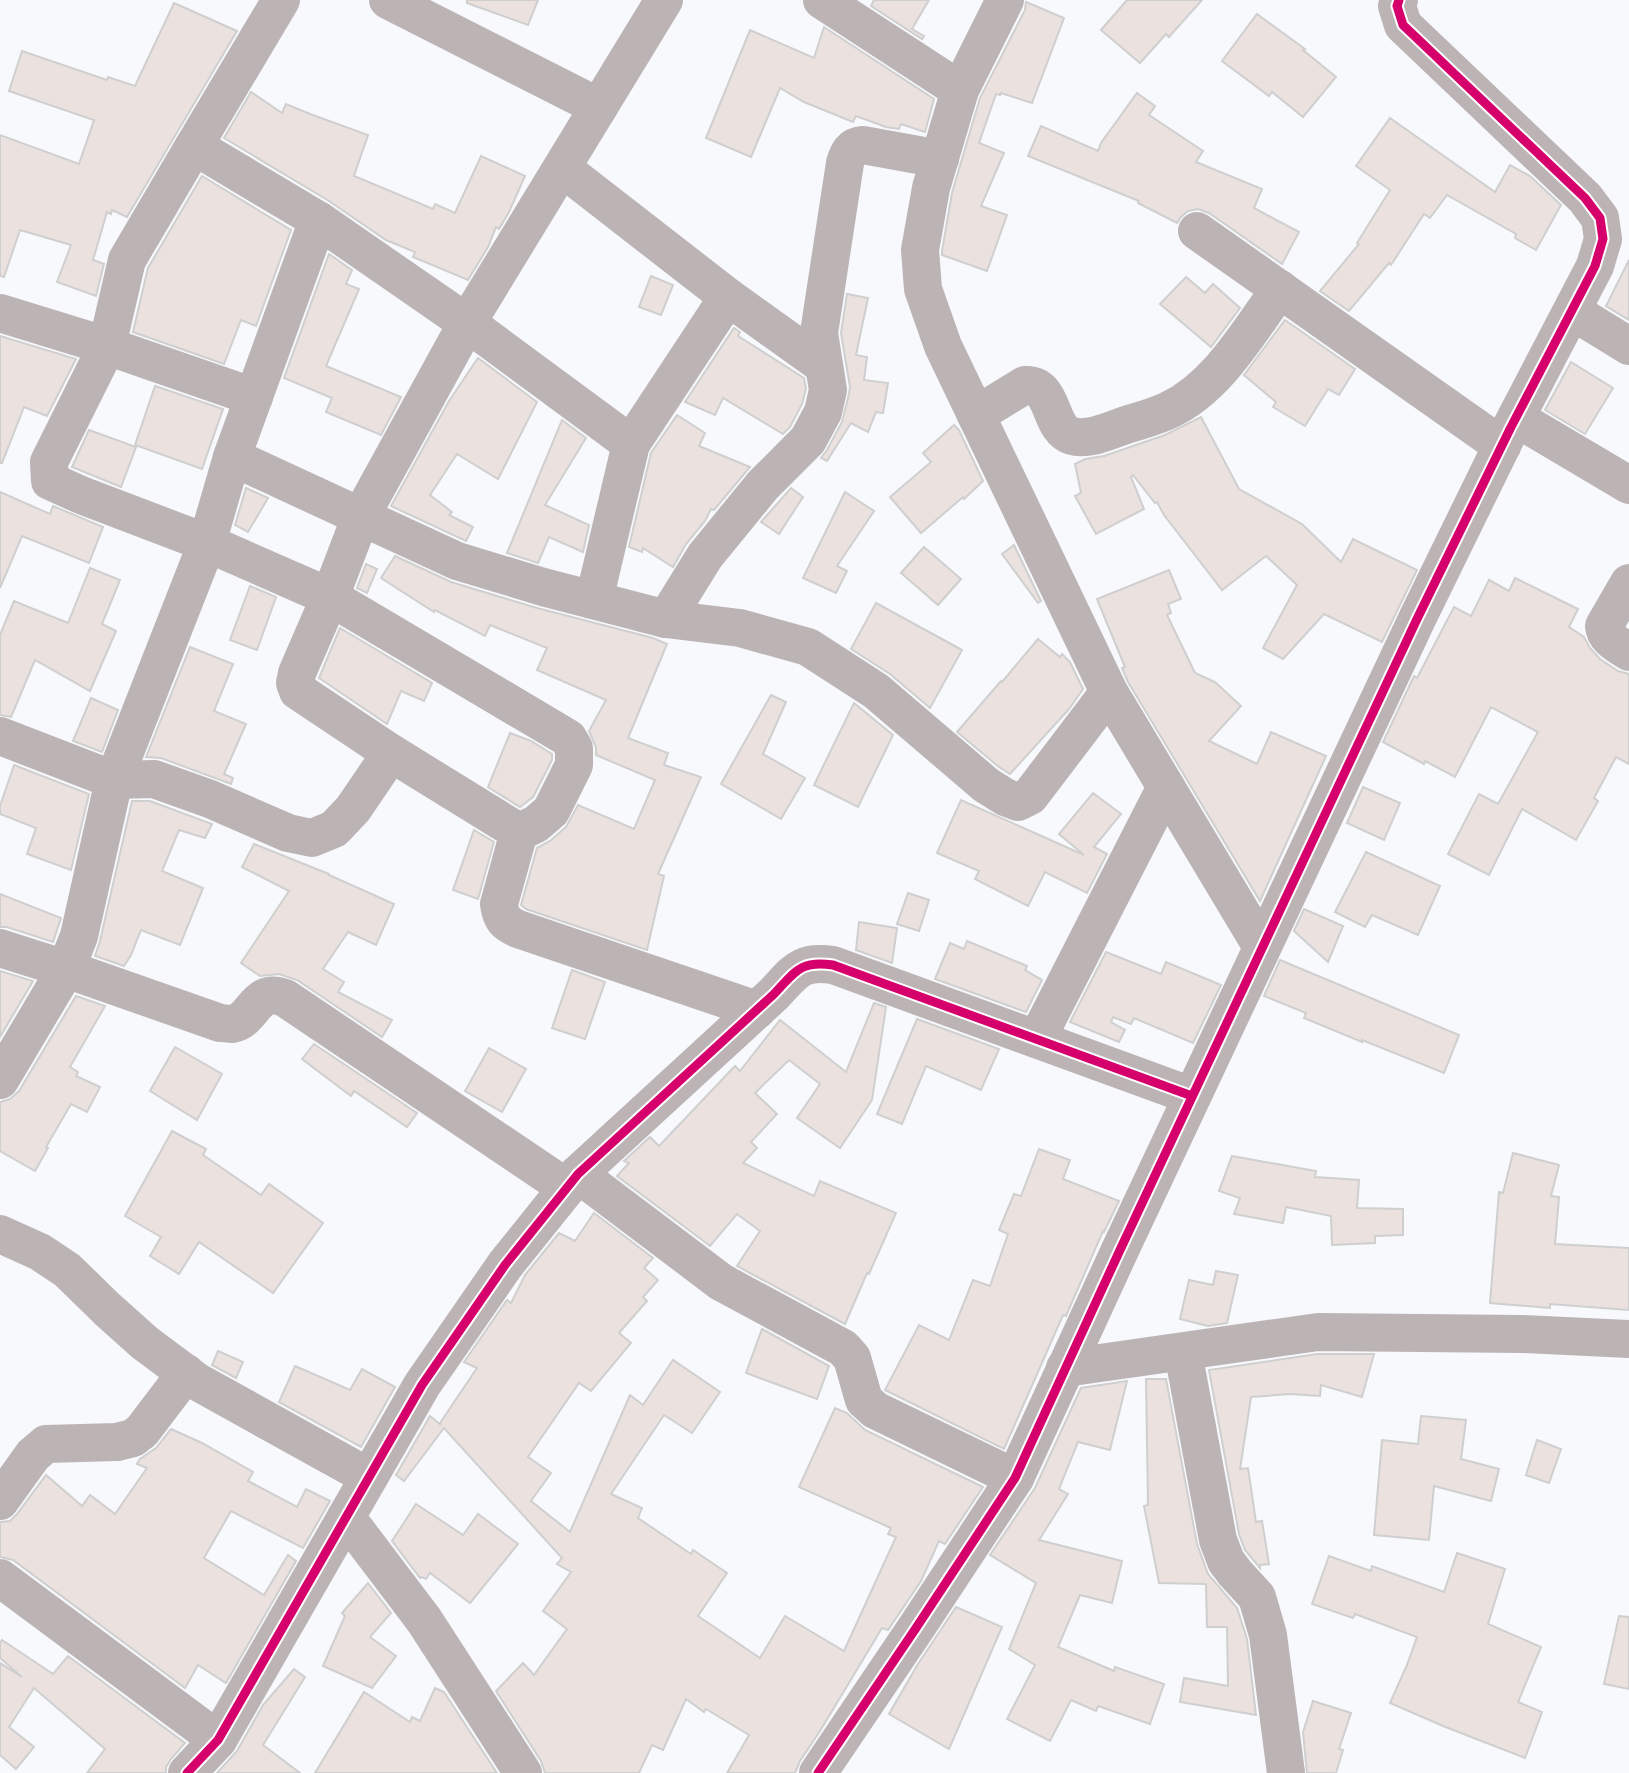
<svg xmlns="http://www.w3.org/2000/svg" width="1629" height="1773" font-family="Karla,sans-serif">
<style>
.building{fill:#ebe2df;stroke:#cfcfcf;stroke-width:2}
.lines{fill:none;stroke-linecap:round;stroke-linejoin:round}
.minor{stroke:#bcb3b5;stroke-width:38}
.cycleway-casing{stroke:#fff;stroke-width:13}
.cycleway{stroke:#d6006c;stroke-width:9}
</style>
<rect width="100%" height="100%" fill="#f7f9fc"/>
<g class="building">
<polygon points="467,0 538,0 528,25 467,3"/>
<polygon points="874,0 929,0 912,29 924,36 922,39 871,6"/>
<polygon points="1127,0 1202,0 1169,37 1166,34 1140,63 1101,30"/>
<polygon points="1026,2 1064,18 1032,103 1001,93 1000,95 996,94 979,143 1004,153 981,206 1007,215 987,271 942,255 942,251 952,193 980,98 1025,10"/>
<polygon points="174,3 237,31 127,217 112,210 111,214 107,212 93,260 104,264 96,296 57,282 71,245 20,230 4,277 0,276 0,135 79,164 94,120 9,91 22,51 107,80 108,77 135,86"/>
<polygon points="1257,14 1305,49 1303,50 1336,77 1303,117 1272,92 1269,96 1222,61"/>
<polygon points="824,27 934,99 925,132 901,124 899,129 886,127 856,116 853,122 804,102 780,88 751,157 706,138 750,30 814,58"/>
<polygon points="251,92 282,113 286,104 310,114 368,135 354,176 433,209 435,204 455,213 481,156 525,176 509,212 499,229 496,227 488,247 468,280 413,257 415,252 386,240 329,201 224,138"/>
<polygon points="1137,93 1155,106 1149,115 1203,151 1196,162 1262,189 1254,208 1299,232 1282,264 1209,213 1198,209 1188,211 1180,218 1177,223 1138,203 1139,201 1028,156 1041,126 1098,151 1101,143"/>
<polygon points="1390,118 1495,192 1510,165 1530,176 1561,205 1536,250 1515,238 1516,234 1447,195 1430,218 1424,214 1391,265 1389,263 1349,311 1320,291 1359,244 1357,243 1390,190 1356,166"/>
<polygon points="202,176 291,230 256,326 241,320 224,364 133,332 148,268"/>
<polygon points="329,254 352,270 346,284 359,289 326,366 401,397 381,435 326,412 332,398 284,378"/>
<polygon points="1629,260 1629,320 1606,306"/>
<polygon points="651,276 673,285 661,315 639,307"/>
<polygon points="1186,277 1205,293 1213,284 1240,308 1211,347 1160,304"/>
<polygon points="847,294 868,298 856,355 867,357 864,380 888,383 883,413 876,412 868,432 851,423 827,461 821,458 827,450 842,422 849,394 850,387 841,333"/>
<polygon points="1285,320 1355,369 1339,395 1328,389 1305,426 1273,407 1276,402 1244,375"/>
<polygon points="734,328 740,332 738,336 804,378 806,389 802,404 790,427 783,434 723,398 715,415 685,402"/>
<polygon points="0,336 76,359 47,416 24,407 2,463 0,463"/>
<polygon points="478,358 537,402 498,479 457,454 430,495 452,512 449,515 473,527 466,541 391,506 449,401"/>
<polygon points="1571,362 1613,388 1585,434 1545,410"/>
<polygon points="155,386 223,409 202,469 135,445"/>
<polygon points="677,415 705,433 699,446 750,467 714,510 711,509 705,521 686,544 673,567 643,548 642,552 629,547 651,453"/>
<polygon points="1201,417 1239,489 1302,524 1341,562 1353,539 1417,570 1382,642 1324,614 1283,659 1263,648 1297,585 1266,556 1222,590 1164,515 1157,502 1155,503 1133,475 1131,477 1144,509 1096,534 1075,496 1081,493 1075,464 1085,459 1104,456 1165,435"/>
<polygon points="562,420 586,438 545,505 589,525 583,552 549,537 538,563 507,553"/>
<polygon points="954,425 959,430 983,481 964,499 963,497 921,533 890,497 931,462 923,453"/>
<polygon points="89,430 136,447 121,487 72,467"/>
<polygon points="246,488 268,498 248,532 235,525"/>
<polygon points="791,488 803,497 779,534 761,522"/>
<polygon points="0,492 50,514 53,506 103,527 89,563 22,536 0,588"/>
<polygon points="845,492 874,511 837,566 847,571 836,593 803,578"/>
<polygon points="1014,545 1041,601 1038,603 1002,554"/>
<polygon points="924,547 961,579 938,605 901,573"/>
<polygon points="395,556 451,582 537,608 653,638 667,644 628,738 668,753 664,765 701,777 658,874 664,876 647,950 526,909 521,905 537,848 550,841 566,827 578,805 634,829 655,780 596,755 596,747 589,731 606,700 537,670 547,648 490,625 485,636 435,610 434,612 381,578"/>
<polygon points="366,564 377,569 367,593 357,588"/>
<polygon points="90,568 120,580 102,624 116,631 90,691 35,660 11,717 0,715 0,635 14,601 68,623"/>
<polygon points="1169,570 1181,599 1168,604 1171,613 1167,615 1195,673 1215,682 1241,706 1209,741 1257,764 1271,732 1326,756 1260,901 1128,682 1122,668 1125,667 1097,599"/>
<polygon points="1515,578 1578,609 1569,627 1584,637 1590,648 1600,659 1618,671 1629,674 1629,764 1616,757 1594,798 1598,801 1576,840 1522,809 1489,875 1448,854 1479,794 1498,804 1538,732 1491,707 1455,777 1425,761 1424,764 1383,742 1414,676 1417,678 1454,607 1471,616 1489,580 1509,591"/>
<polygon points="250,586 276,597 257,650 230,640"/>
<polygon points="876,603 962,650 930,708 890,674 851,649"/>
<polygon points="340,628 432,683 424,701 401,691 387,724 319,678"/>
<polygon points="1038,639 1060,657 1062,654 1070,662 1083,689 1069,709 1010,774 999,767 957,732 1001,681 1002,682"/>
<polygon points="190,647 233,664 214,711 246,724 224,774 233,778 231,784 161,758 146,757"/>
<polygon points="771,695 786,702 763,754 805,778 781,819 721,784"/>
<polygon points="91,698 118,710 102,752 73,741"/>
<polygon points="854,703 893,735 858,807 814,785"/>
<polygon points="510,733 531,741 552,754 552,760 533,797 520,807 488,787"/>
<polygon points="14,765 89,794 71,870 27,854 36,828 0,814 0,806"/>
<polygon points="1363,787 1400,803 1384,840 1347,823"/>
<polygon points="1093,793 1121,814 1094,847 1107,854 1087,893 1045,872 1028,906 975,879 979,871 937,853 961,800 1084,855 1059,834"/>
<polygon points="132,801 150,801 212,824 205,838 179,830 162,871 203,888 180,945 141,930 131,955 124,966 95,956 100,941"/>
<polygon points="474,830 494,842 478,899 453,890"/>
<polygon points="254,844 329,874 329,875 394,904 376,945 348,932 323,969 344,982 338,992 392,1020 382,1037 297,980 279,974 260,976 241,963 289,891 242,867"/>
<polygon points="1366,852 1440,886 1418,935 1372,915 1365,927 1335,912"/>
<polygon points="908,893 929,900 919,931 897,924"/>
<polygon points="0,894 61,918 53,942 7,927 0,927"/>
<polygon points="1304,909 1343,926 1328,962 1294,931"/>
<polygon points="859,922 897,928 892,963 856,950"/>
<polygon points="967,941 1027,966 1025,970 1042,980 1026,1012 935,979 950,943 964,949"/>
<polygon points="1106,952 1161,974 1166,962 1221,985 1193,1043 1134,1018 1131,1024 1113,1017 1111,1022 1125,1030 1119,1042 1070,1022"/>
<polygon points="1280,960 1459,1035 1444,1073 1362,1040 1362,1042 1304,1018 1306,1013 1264,996"/>
<polygon points="572,970 605,982 585,1039 552,1028"/>
<polygon points="0,971 33,981 0,1037"/>
<polygon points="76,996 105,1006 70,1067 78,1072 76,1076 100,1087 87,1112 71,1104 46,1147 48,1148 35,1171 0,1151 0,1102 10,1099 19,1091"/>
<polygon points="874,1003 886,1007 872,1100 840,1148 797,1118 820,1084 789,1060 755,1093 777,1114 751,1142 757,1148 743,1163 814,1196 820,1181 896,1213 869,1274 867,1273 845,1324 737,1266 760,1231 737,1214 710,1246 617,1176 629,1163 624,1161 650,1137 659,1146 735,1066 740,1071 780,1020 846,1072"/>
<polygon points="917,1019 999,1049 981,1090 926,1066 902,1124 877,1114"/>
<polygon points="314,1044 417,1113 407,1127 354,1091 351,1096 302,1059"/>
<polygon points="175,1047 222,1074 197,1120 150,1091"/>
<polygon points="489,1048 526,1069 502,1112 465,1091"/>
<polygon points="172,1131 206,1149 203,1155 261,1195 269,1184 323,1223 273,1293 199,1242 179,1274 150,1256 161,1237 125,1216"/>
<polygon points="1039,1149 1070,1160 1063,1179 1119,1201 1104,1232 1103,1231 1066,1316 1063,1315 1004,1449 885,1390 919,1325 949,1340 973,1280 990,1286 1008,1234 999,1230 1014,1194 1021,1196"/>
<polygon points="1513,1153 1559,1165 1551,1196 1559,1197 1555,1244 1629,1248 1629,1310 1550,1304 1550,1308 1490,1303 1499,1192 1503,1193"/>
<polygon points="1232,1156 1316,1171 1315,1177 1359,1180 1357,1208 1403,1209 1403,1235 1375,1236 1375,1243 1332,1245 1331,1216 1286,1207 1283,1223 1234,1214 1240,1198 1219,1191"/>
<polygon points="594,1213 653,1258 644,1268 658,1280 643,1297 647,1301 619,1333 631,1343 591,1391 579,1383 528,1457 551,1473 531,1501 570,1532 630,1395 643,1405 673,1360 720,1392 692,1433 664,1415 611,1494 642,1508 638,1518 691,1554 693,1550 727,1573 698,1616 760,1658 785,1616 844,1651 896,1537 888,1534 891,1528 799,1487 835,1408 847,1413 865,1430 983,1487 945,1544 939,1541 921,1581 888,1630 882,1628 820,1731 800,1761 795,1773 727,1773 749,1735 706,1709 704,1712 686,1699 663,1750 652,1745 639,1773 545,1773 541,1761 496,1691 523,1663 534,1675 567,1629 543,1611 571,1572 557,1564 562,1558 444,1428 404,1481 396,1475 430,1416 441,1425 440,1423 477,1368 464,1362 507,1300 511,1303 525,1275 559,1233 575,1241"/>
<polygon points="1216,1271 1238,1275 1227,1323 1208,1326 1180,1319 1189,1280 1213,1285"/>
<polygon points="762,1329 829,1366 817,1399 746,1373"/>
<polygon points="218,1351 243,1362 236,1378 212,1365"/>
<polygon points="1317,1354 1374,1354 1362,1397 1321,1385 1320,1396 1290,1394 1251,1397 1240,1469 1248,1468 1256,1522 1262,1521 1269,1564 1260,1565 1260,1568 1245,1550 1239,1534 1209,1370"/>
<polygon points="295,1366 350,1390 362,1369 395,1387 361,1447 279,1402"/>
<polygon points="1146,1379 1166,1379 1197,1544 1208,1574 1237,1608 1247,1639 1256,1715 1180,1702 1184,1678 1228,1686 1227,1627 1207,1627 1206,1584 1159,1583 1144,1506 1148,1505"/>
<polygon points="1127,1381 1110,1450 1078,1442 1059,1489 1068,1494 1039,1540 1122,1561 1112,1603 1080,1595 1058,1647 1114,1671 1115,1667 1164,1684 1150,1724 1098,1706 1096,1711 1071,1700 1050,1741 1007,1719 1035,1665 1009,1649 1036,1583 990,1555 1035,1488 1081,1388"/>
<polygon points="1421,1416 1466,1420 1461,1459 1499,1469 1491,1501 1434,1486 1429,1540 1374,1535 1382,1440 1418,1444"/>
<polygon points="171,1429 202,1443 253,1472 248,1481 297,1507 306,1489 330,1501 303,1548 231,1511 204,1558 264,1595 288,1555 296,1561 226,1683 198,1665 185,1688 13,1560 0,1557 0,1522 10,1521 17,1514 46,1475 82,1506 90,1495 115,1514 147,1468 137,1464 140,1459 156,1448"/>
<polygon points="1537,1440 1561,1449 1549,1483 1526,1475"/>
<polygon points="416,1504 463,1535 478,1514 518,1544 470,1603 430,1573 426,1579 422,1577 420,1578 392,1541"/>
<polygon points="1457,1553 1505,1569 1488,1624 1541,1647 1518,1702 1542,1712 1525,1758 1443,1726 1390,1703 1407,1665 1417,1637 1355,1614 1353,1618 1312,1604 1329,1556 1371,1571 1372,1566 1444,1592"/>
<polygon points="368,1583 391,1613 370,1637 396,1656 372,1688 323,1666 345,1616 342,1613"/>
<polygon points="956,1607 1002,1627 949,1749 889,1714 918,1664"/>
<polygon points="1619,1616 1629,1617 1629,1689 1604,1684"/>
<polygon points="2,1640 53,1674 68,1656 185,1743 171,1759 166,1767 166,1773 87,1773 105,1749 34,1688 9,1727 34,1747 16,1769 0,1755 0,1663 22,1677 0,1658 0,1643"/>
<polygon points="294,1669 305,1677 263,1745 300,1773 217,1773 237,1751 263,1705"/>
<polygon points="435,1688 444,1692 497,1773 315,1773 364,1692 410,1722 412,1717 420,1721"/>
<polygon points="1313,1701 1351,1713 1339,1749 1343,1750 1336,1773 1307,1773 1303,1732"/>
</g>
<g class="lines">
<g class="minor">
<polyline points="281,0 194,146 318,220 467,323 631,444 728,297"/>
<polyline points="388,0 599,107"/>
<path d="M664,0L467,323L361,516L330,597L297,673L295,683L298,691L391,753L519,832L499,904C501,919 505,923 518,929L757,1010"/>
<polyline points="822,0 960,90"/>
<polyline points="1005,0 960,90 931,188 920,250 923,289 943,346 1109,692 1262,947"/>
<polyline points="194,146 127,260 107,346 49,462 50,481 81,495 207,543 330,597 568,738 574,748 574,765 551,811 536,824 519,832"/>
<polyline points="562,168 728,297 823,365"/>
<polyline points="1197,231 1502,446"/>
<polyline points="1572,311 1629,346"/>
<polyline points="0,313 107,346 254,397"/>
<path d="M976,415L1025,385C1055,383 1048,429 1072,436C1088,441 1108,431 1123,426C1138,421 1155,417 1169,410C1218,387 1249,331 1280,289"/>
<polyline points="1516,418 1629,485"/>
<polyline points="232,457 457,561 543,587 666,619 740,628 808,647 876,691 986,785 1005,797 1018,802 1030,796 1109,692"/>
<path d="M1629,583L1604,626C1605,639 1619,645 1629,652"/>
<polyline points="594,600 631,444"/>
<path d="M666,619L705,556L763,485L808,440L823,412L828,390L819,333L845,163C848,153 851,146 863,145L940,159"/>
<polyline points="0,736 114,780 154,779 210,799 288,833 312,838 334,829 353,809 391,753"/>
<path d="M0,948L66,969L220,1023C224,1023 228,1024 232,1024C255,1020 254,986 285,998L567,1188"/>
<polyline points="1037,1039 1166,787"/>
<polyline points="0,1080 66,969 79,936 114,780 207,543 232,457 318,220"/>
<polyline points="578,1174 721,1282 843,1348 852,1358 864,1400 875,1410 1015,1478"/>
<polyline points="0,1234 40,1252 67,1270 107,1309 145,1343 196,1381 369,1477"/>
<polyline points="1183,1352 1218,1540 1226,1561 1235,1573 1257,1597 1268,1635 1286,1773"/>
<polyline points="1065,1368 1318,1332 1522,1334 1629,1339"/>
<polyline points="0,1501 33,1455 46,1444 117,1442 133,1438 142,1431 186,1373"/>
<polyline points="346,1517 424,1620 523,1773"/>
<polyline points="0,1578 218,1740"/>
<path d="M187,1773L218,1740L422,1385L505,1265L578,1174L774,994C795,972 800,960 833,965L1192,1096"/>
<polyline points="818,1773 916,1628 1015,1478 1120,1250 1417,619 1510,429 1595,266 1603,239 1600,218 1585,198 1403,25 1397,6 1399,0"/>
</g>
<g class="cycleway-casing">
<g id="cycleway">
<path d="M187,1773L218,1740L422,1385L505,1265L578,1174L774,994C795,972 800,960 833,965L1192,1096"/>
<polyline points="818,1773 916,1628 1015,1478 1120,1250 1417,619 1510,429 1595,266 1603,239 1600,218 1585,198 1403,25 1397,6 1399,0"/>
</g>
</g>
<use href="#cycleway" class="cycleway"/>
</g>
</svg>
